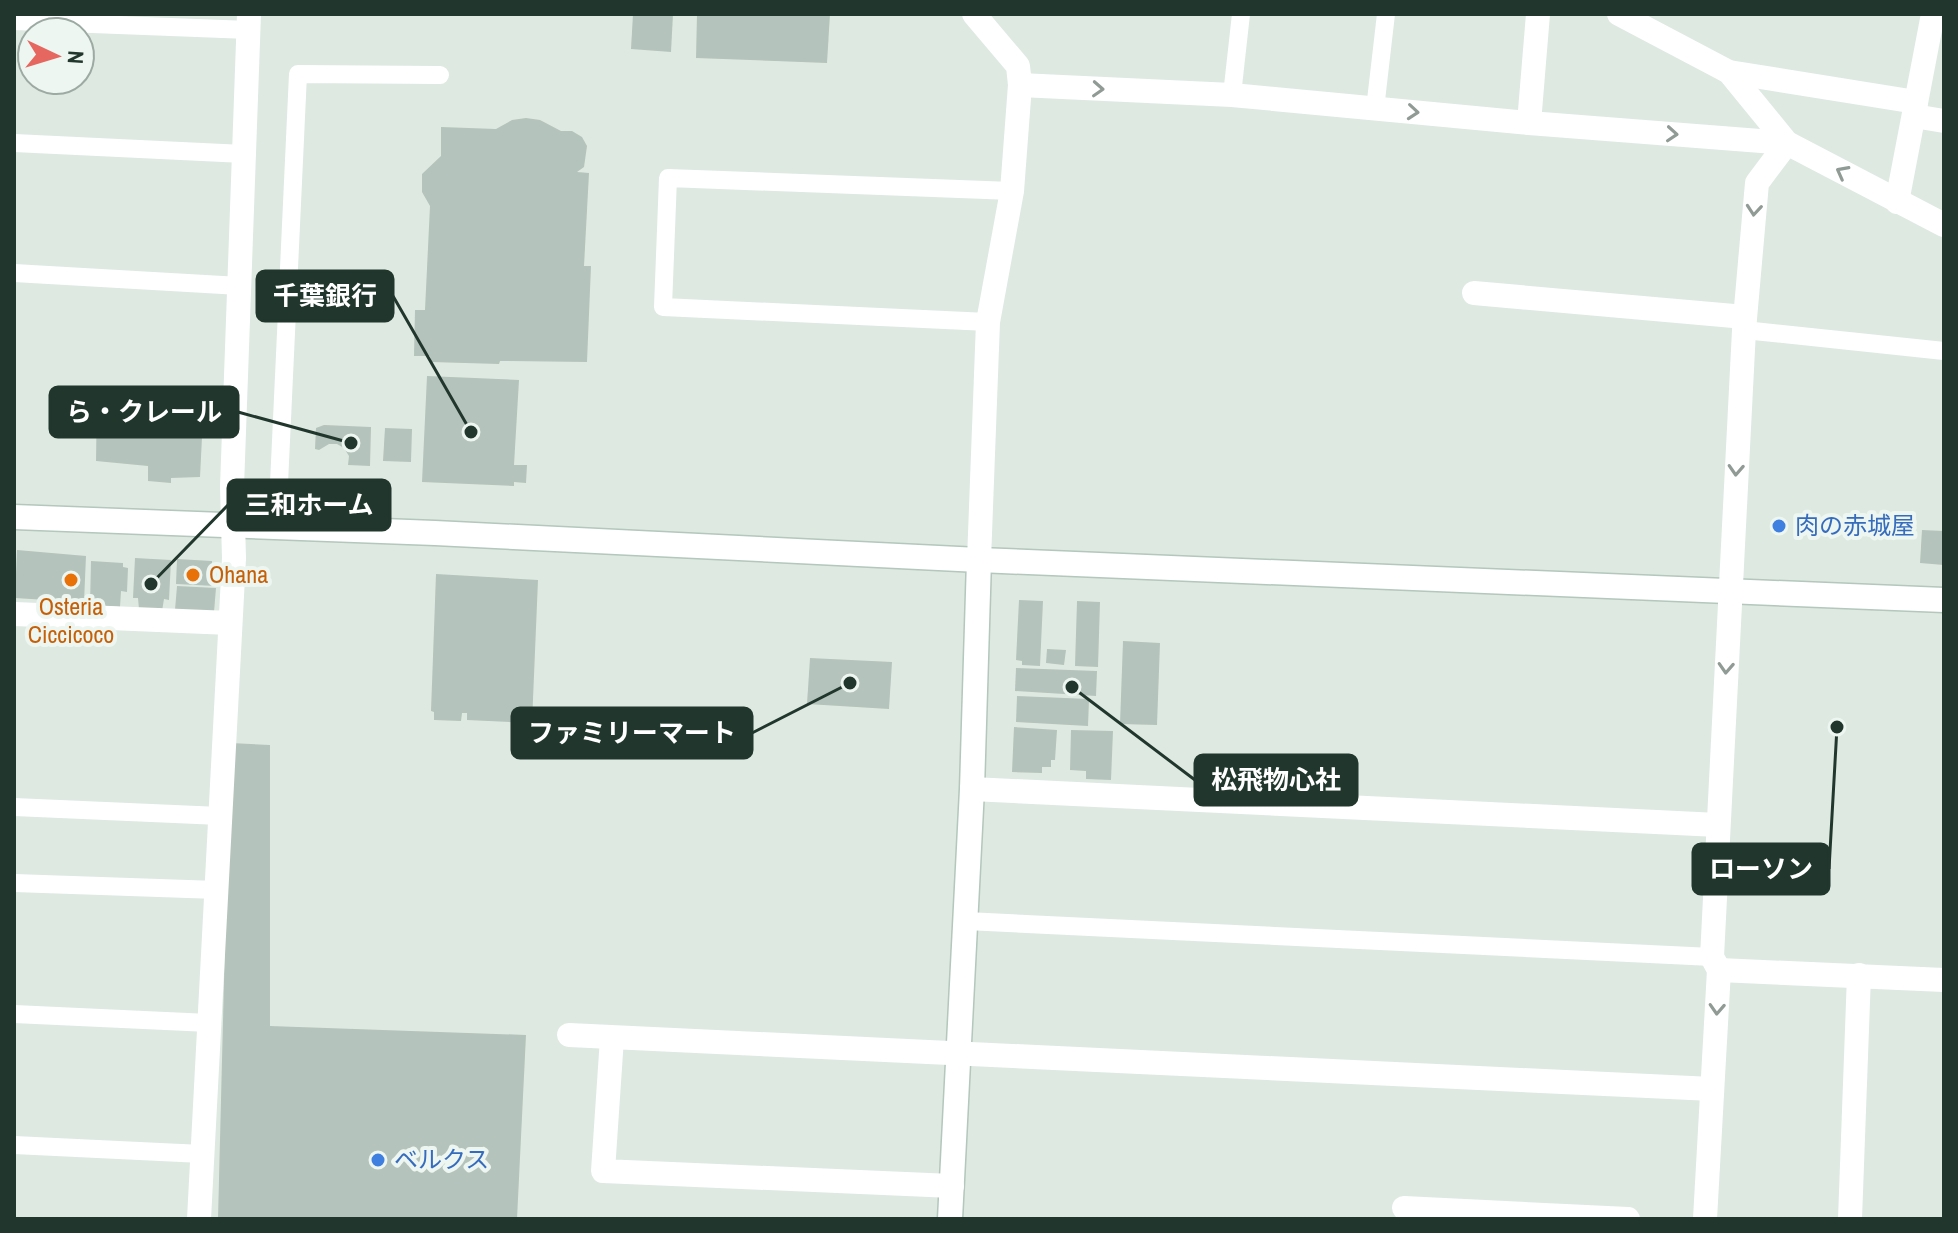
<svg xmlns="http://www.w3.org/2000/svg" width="1958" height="1233" font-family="'Archivo Narrow','Noto Sans JP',sans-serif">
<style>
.building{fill:#b4c3bb}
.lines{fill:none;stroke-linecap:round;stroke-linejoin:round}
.secondary-casing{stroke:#b3c7bc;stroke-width:27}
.lane{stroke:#fff;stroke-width:18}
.street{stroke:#fff;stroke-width:24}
.secondary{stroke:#fff;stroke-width:24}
.oneway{stroke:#909b96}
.shop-dot{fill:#3f7fe0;stroke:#eef6f1;stroke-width:3}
.food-dot{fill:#e8710a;stroke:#eef6f1;stroke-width:3}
.labels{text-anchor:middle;stroke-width:8;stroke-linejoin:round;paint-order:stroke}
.shop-label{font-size:24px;fill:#366cbe;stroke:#eef6f1;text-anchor:start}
.food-label{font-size:24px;fill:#c56008;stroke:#eef6f1;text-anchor:start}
.leader{fill:none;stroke:#21372d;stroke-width:3}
.callout-dot{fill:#21372d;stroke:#eef6f1;stroke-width:3}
.callout{fill:#21372d;stroke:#21372d;stroke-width:3}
.callout-label{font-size:26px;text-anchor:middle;font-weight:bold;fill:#fff}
</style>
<rect width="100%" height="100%" fill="#dee9e2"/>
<g class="building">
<polygon points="633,14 673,14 671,52 631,49"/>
<polygon points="697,14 830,14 827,63 696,58"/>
<polygon points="526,118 540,120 561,131 572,131 582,137 587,146 584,167 577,172 589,173 584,266 591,266 587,362 500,361 499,364 431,362 430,356 414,356 415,310 425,310 430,206 422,192 422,174 441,156 441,127 496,129 512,120"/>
<polygon points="427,376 519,380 514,465 527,465 526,483 514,482 514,486 422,482"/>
<polygon points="97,394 204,398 200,477 171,478 171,483 148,481 148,466 96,461"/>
<polygon points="324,425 371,427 370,466 348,465 349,456 344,448 337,444 329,444 319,450 315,449 316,428"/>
<polygon points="385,428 412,429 411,462 383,461"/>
<polygon points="1922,530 1944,531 1944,565 1920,563"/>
<polygon points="17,550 86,556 84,602 69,602 69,605 47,604 47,600 15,598"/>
<polygon points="135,558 171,560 169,600 164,599 162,611 139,609 138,598 133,598"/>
<polygon points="177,559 212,561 212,567 216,568 215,586 176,584"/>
<polygon points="91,561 123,563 123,567 128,568 127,592 121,591 120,607 90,605"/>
<polygon points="436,574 538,580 532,723 467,720 467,713 462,713 461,721 434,720 434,712 431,711"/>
<polygon points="177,586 216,588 214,612 175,610"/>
<polygon points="1019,600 1043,601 1040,666 1022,665 1022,661 1016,660"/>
<polygon points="1077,601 1100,602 1098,667 1075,666"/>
<polygon points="1123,641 1160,643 1157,725 1120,724"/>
<polygon points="1047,649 1066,650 1064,665 1046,663"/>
<polygon points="810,658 892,662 889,709 807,704"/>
<polygon points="1016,668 1097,671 1096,696 1015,691"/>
<polygon points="1017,696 1089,699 1088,726 1016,722"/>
<polygon points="1014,727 1057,730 1055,760 1051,760 1051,767 1042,767 1042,773 1012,772"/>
<polygon points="1071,730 1113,731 1111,780 1086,779 1086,771 1070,770"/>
<polygon points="230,743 270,745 270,1026 526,1035 517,1219 218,1219"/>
</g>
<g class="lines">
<g class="secondary-casing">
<g id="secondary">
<polyline points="14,517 435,533 979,560 1944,600"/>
<polyline points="950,1219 972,789 979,560"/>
</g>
</g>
<g class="lane">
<polyline points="14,21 249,30"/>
<polyline points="1232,95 1241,14"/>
<polyline points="1375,109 1386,14"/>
<polyline points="14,143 244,154"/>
<polyline points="14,273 240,286"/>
<polyline points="988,322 663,307 668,178 1012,191"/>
<polyline points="1744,330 1944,351"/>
<polyline points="277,527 298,74 440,75"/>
<polyline points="14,807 220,816"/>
<polyline points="14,883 217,890"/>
<polyline points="966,921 1712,957"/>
<polyline points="14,1014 209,1023"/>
<polyline points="14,1145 202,1154"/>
</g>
<g class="street">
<polyline points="974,14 1018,66 1020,85 1012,191 988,322 979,560"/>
<polyline points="1619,14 1729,72 1787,143 1944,225"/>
<polyline points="1729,72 1916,102"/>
<polyline points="1020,85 1232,95 1529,123 1787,143"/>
<polyline points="1914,116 1944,121"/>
<polyline points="1529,123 1538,14"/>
<polyline points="1897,202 1933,14"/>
<polyline points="1474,293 1745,317"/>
<polyline points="14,614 230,623"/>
<polyline points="972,789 1718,825"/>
<polyline points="1719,970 1944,980"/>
<polyline points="569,1035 1712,1089"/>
<polyline points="612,1038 603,1171 952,1186"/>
<polyline points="1404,1208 1628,1219"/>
<polyline points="199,1219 234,558 232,487 249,14"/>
<polyline points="1705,1219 1719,970 1712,957 1744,330 1757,183 1787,143"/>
<polyline points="1850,1219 1859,975"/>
</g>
<use href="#secondary" class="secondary"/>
</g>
<defs><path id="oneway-chevron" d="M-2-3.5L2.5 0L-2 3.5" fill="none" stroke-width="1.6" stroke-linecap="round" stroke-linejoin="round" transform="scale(2)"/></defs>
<g class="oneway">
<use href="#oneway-chevron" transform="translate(1098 89) rotate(3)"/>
<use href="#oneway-chevron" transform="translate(1413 112) rotate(5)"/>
<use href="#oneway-chevron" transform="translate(1672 134) rotate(4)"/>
<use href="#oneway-chevron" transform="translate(1842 172) rotate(-152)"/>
<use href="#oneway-chevron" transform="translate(1754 210) rotate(95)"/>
<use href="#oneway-chevron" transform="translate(1736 470) rotate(93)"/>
<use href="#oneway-chevron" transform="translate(1726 668) rotate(93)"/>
<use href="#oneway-chevron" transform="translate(1717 1009) rotate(93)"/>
</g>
<g class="shop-dot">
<circle cx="1779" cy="526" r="8"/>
<circle cx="378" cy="1160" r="8"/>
</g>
<g class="food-dot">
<circle cx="193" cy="575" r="8"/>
<circle cx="71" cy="580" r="8"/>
</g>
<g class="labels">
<g class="shop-label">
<text x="1795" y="534">肉の赤城屋</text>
<text x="394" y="1168">ベルクス</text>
</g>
<g class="food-label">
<text x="209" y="583">Ohana</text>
<text x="71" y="615" text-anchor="middle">Osteria<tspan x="71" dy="28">Ciccicoco</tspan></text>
</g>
</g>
<path class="leader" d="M471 432L393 296M351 443L238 412M151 584L228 505M850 683L752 733M1072 687L1195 780M1837 727L1829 869"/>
<g class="callout-dot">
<circle cx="471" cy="432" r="8"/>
<circle cx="351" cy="443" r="8"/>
<circle cx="151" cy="584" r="8"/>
<circle cx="850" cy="683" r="8"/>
<circle cx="1072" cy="687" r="8"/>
<circle cx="1837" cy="727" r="8"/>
</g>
<g class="callout">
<rect x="257" y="271" width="136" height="50" rx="8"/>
<rect x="50" y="387" width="188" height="50" rx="8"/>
<rect x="228" y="480" width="162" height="50" rx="8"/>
<rect x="512" y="708" width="240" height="50" rx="8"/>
<rect x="1195" y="755" width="162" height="50" rx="8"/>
<rect x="1693" y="844" width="136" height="50" rx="8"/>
</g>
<g class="callout-label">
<text x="325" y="305">千葉銀行</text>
<text x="144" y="421">ら・クレール</text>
<text x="309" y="514">三和ホーム</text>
<text x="632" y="742">ファミリーマート</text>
<text x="1276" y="789">松飛物心社</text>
<text x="1761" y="878">ローソン</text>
</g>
<rect width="1958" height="1233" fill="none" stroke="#21372d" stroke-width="32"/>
<g transform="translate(56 56) rotate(94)"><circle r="38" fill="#eef6f1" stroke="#9caaa3" stroke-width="2"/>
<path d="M0-6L14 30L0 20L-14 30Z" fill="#e6675f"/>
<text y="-12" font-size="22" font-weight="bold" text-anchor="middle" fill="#21372d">N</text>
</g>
</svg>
